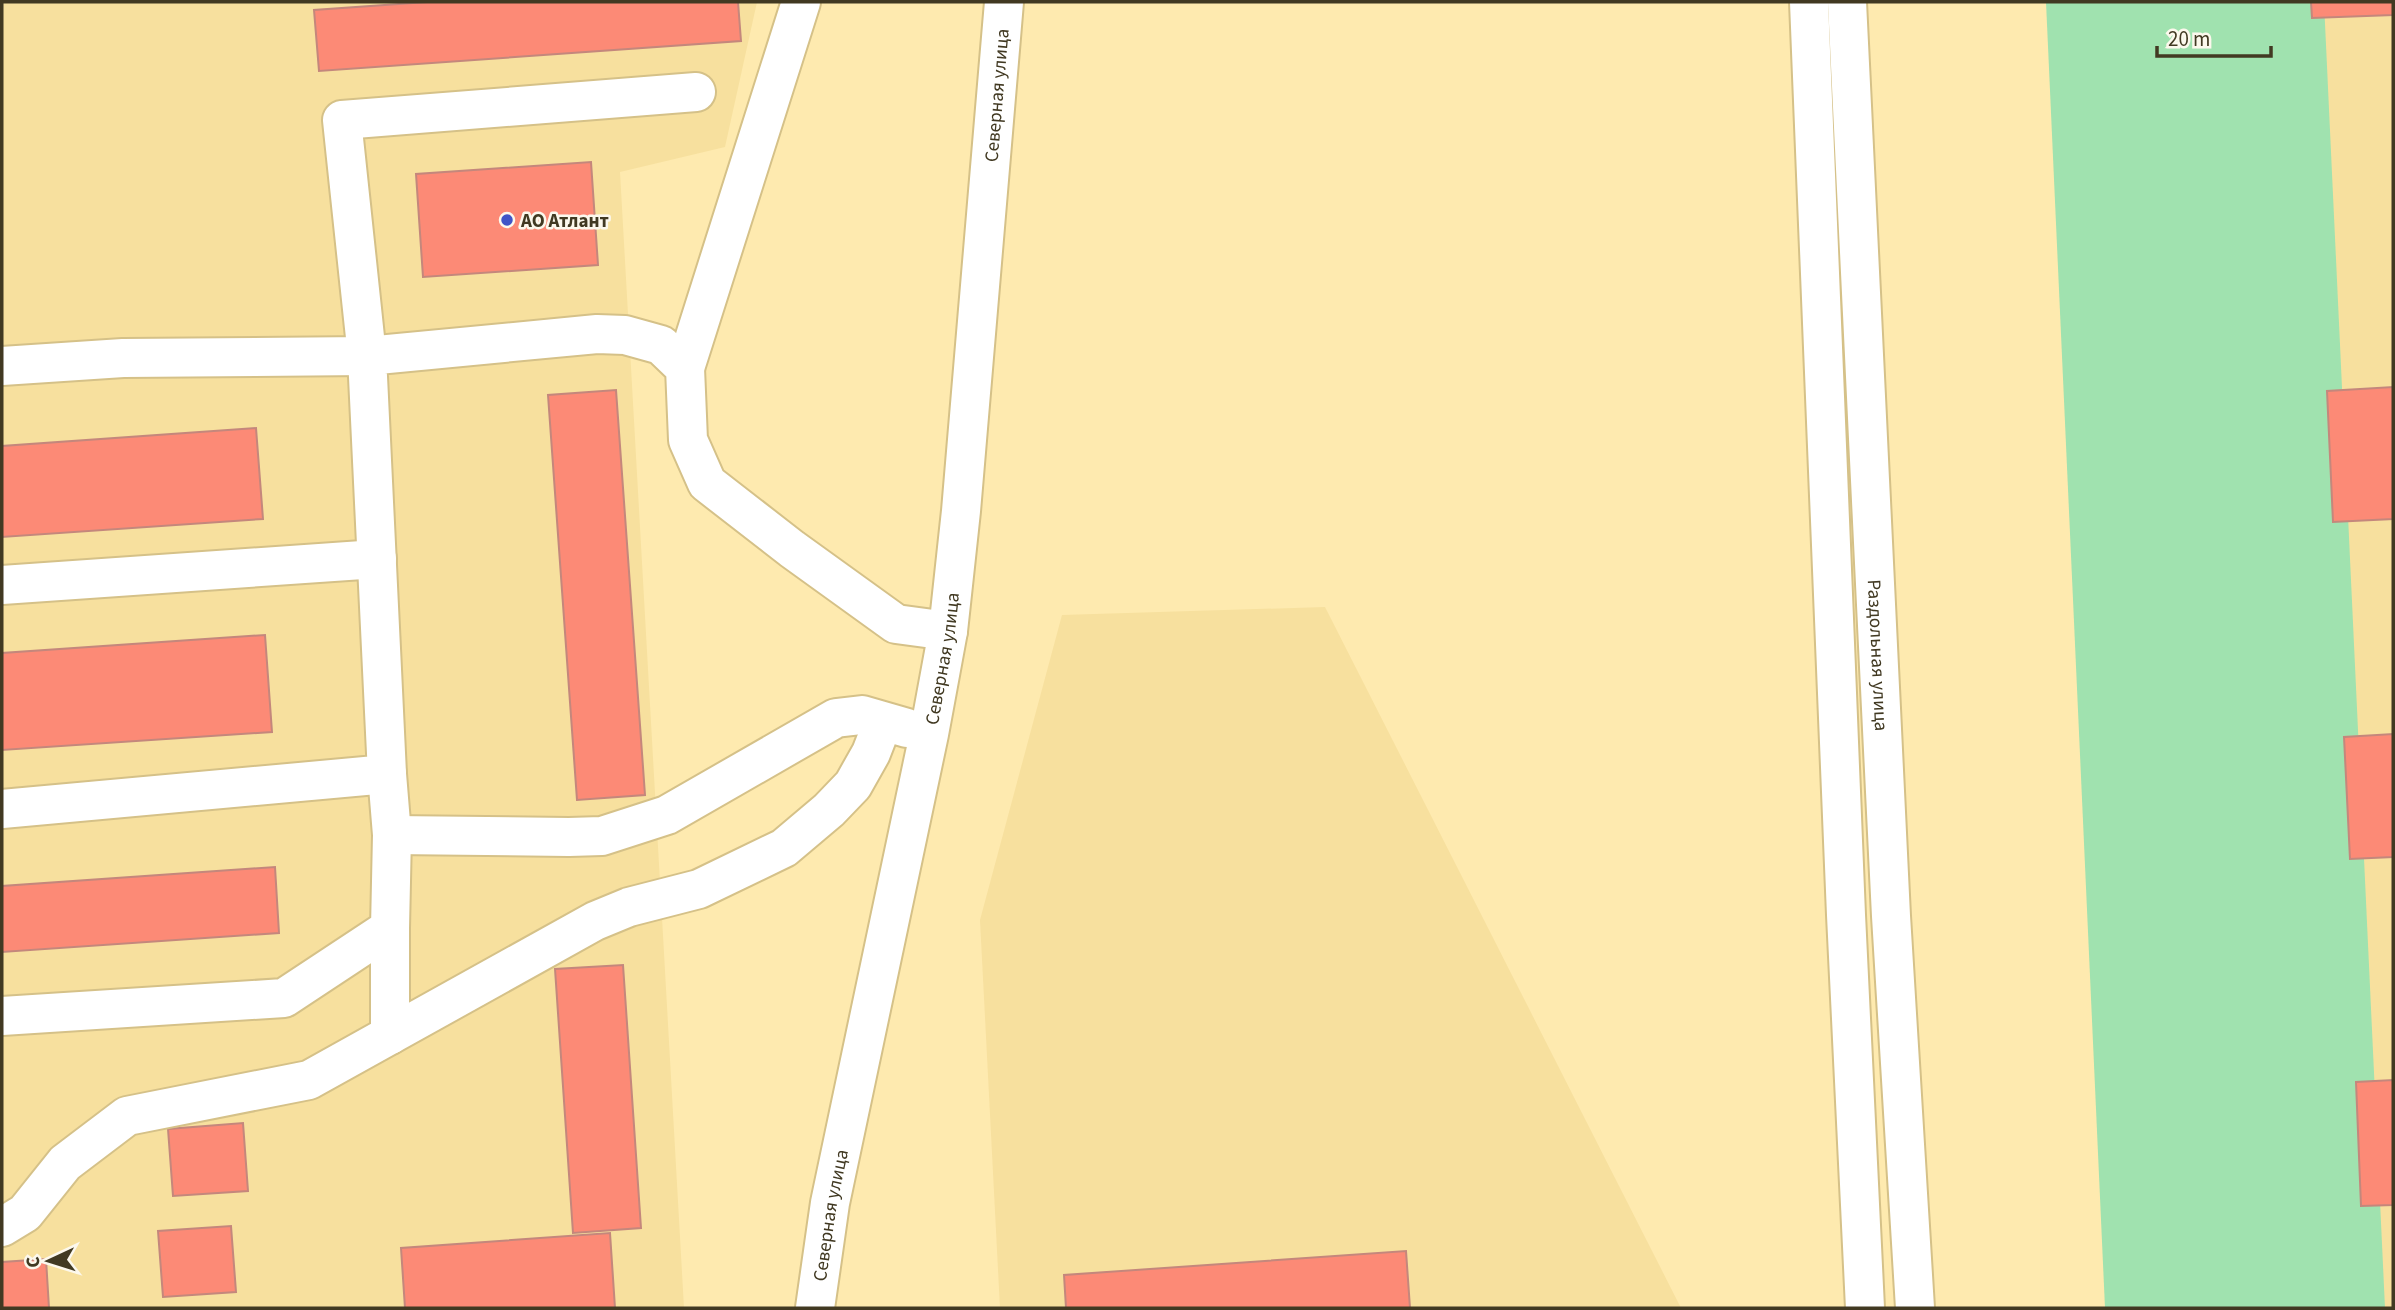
<svg xmlns="http://www.w3.org/2000/svg" width="2395" height="1310" font-family="'Source Sans 3',sans-serif">
<style>
.built{fill:#f7e09e}
.green{fill:#a0e2af}
.building{fill:#fc8a76;stroke:#c4877c;stroke-width:2}
.lines{fill:none;stroke-linecap:round;stroke-linejoin:round}
.minor-casing{stroke:#d5c188;stroke-width:42}
.major-casing{stroke:#d5c188;stroke-width:42}
.minor{stroke:#fff;stroke-width:38}
.major{stroke:#fff;stroke-width:38}
.poi-dot{fill:#4054c7;stroke:#fcf8ed;stroke-width:2.5}
.labels{text-anchor:middle;stroke-width:5;stroke-linejoin:round;paint-order:stroke}
.street-label{font-size:19px;fill:#413922;stroke:#fcf8ed}
.poi-label{font-size:19px;font-weight:bold;fill:#413922;stroke:#fcf8ed;text-anchor:start}
</style>
<rect width="100%" height="100%" fill="#feeaaf"/>
<g class="built">
<polygon points="2,2 757,2 725,147 620,172 684,1308 2,1308"/>
<polygon points="2281,2 2393,2 2393,1308 2283,1308"/>
<polygon points="1325,607 1681,1308 1000,1308 980,920 1062,615"/>
</g>
<polygon class="green" points="2046,2 2324,2 2385,1308 2105,1308"/>
<g class="building">
<polygon points="427,2 738,2 741,41 319,71 314,10"/>
<polygon points="2311,2 2393,2 2393,15 2312,18"/>
<polygon points="591,162 598,265 423,277 416,174"/>
<polygon points="2393,387 2393,519 2333,522 2327,391"/>
<polygon points="616,390 645,795 577,800 548,395"/>
<polygon points="256,428 263,519 2,537 2,446"/>
<polygon points="265,635 272,732 2,750 2,653"/>
<polygon points="2393,734 2393,857 2350,859 2344,737"/>
<polygon points="275,867 279,933 2,952 2,886"/>
<polygon points="623,965 641,1228 573,1233 555,969"/>
<polygon points="2393,1080 2393,1205 2361,1206 2356,1082"/>
<polygon points="243,1123 248,1191 173,1196 168,1129"/>
<polygon points="231,1226 236,1292 163,1297 158,1231"/>
<polygon points="610,1233 615,1308 405,1308 401,1248"/>
<polygon points="1406,1251 1410,1308 1066,1308 1064,1275"/>
<polygon points="46,1259 49,1308 2,1308 2,1262"/>
</g>
<g class="lines">
<g class="minor-casing">
<g id="minor">
<polyline points="2,366 123,358 367,356 342,120 696,92"/>
<polyline points="685,368 801,2"/>
<polyline points="2,585 377,559"/>
<polyline points="2,809 387,774 367,356 597,334 625,335 661,345 685,368 688,440 707,483 792,549 896,624 948,631"/>
<polyline points="392,835 569,837 602,836 667,815 836,718 862,715 907,728"/>
<polyline points="2,1016 284,998 390,928 392,835 387,774"/>
<polyline points="390,1035 390,928"/>
<polyline points="2,1227 25,1213 65,1163 127,1116 309,1080 595,921 629,907 699,889 784,848 829,810 853,785 871,753 883,722"/>
<path id="s1" d="M815,1308L830,1203L929,734L948,631L961,511L1004,2"/>
</g>
</g>
<g class="major-casing">
<g id="major">
<polyline points="1809,2 1846,915 1865,1308"/>
<path id="s2" d="M1847,2L1891,916L1915,1308"/>
</g>
</g>
<use href="#minor" class="minor"/>
<use href="#major" class="major"/>
</g>
<circle class="poi-dot" cx="507" cy="220" r="7"/>
<g class="labels">
<g class="street-label">
<text dy="7" stroke="none"><textPath href="#s1" startOffset="1228">Северная улица</textPath></text>
<text dy="7" stroke="none"><textPath href="#s2" startOffset="654">Раздольная улица</textPath></text>
<text dy="7" stroke="none"><textPath href="#s1" startOffset="662">Северная улица</textPath></text>
<text dy="7" stroke="none"><textPath href="#s1" startOffset="94">Северная улица</textPath></text>
</g>
<g class="poi-label">
<text x="521" y="227">АО Атлант</text>
</g>
</g>
<rect width="2395" height="1310" fill="none" stroke="#413922" stroke-width="7"/>
<g transform="translate(49 1261) rotate(266)" stroke="#fcf8ed" stroke-width="5" paint-order="stroke">
<path d="M0-5L12 26L0 18L-12 26Z" fill="#413922"/>
<text y="-10" font-size="19" font-weight="bold" text-anchor="middle" fill="#413922">С</text>
</g>
<path d="M2157 46v10h114v-10" fill="none" stroke="#413922" stroke-width="3.5"/>
<text x="2168" y="46" font-size="21" fill="#413922" stroke="#fcf8ed" stroke-width="5" paint-order="stroke">20 m</text>
</svg>
